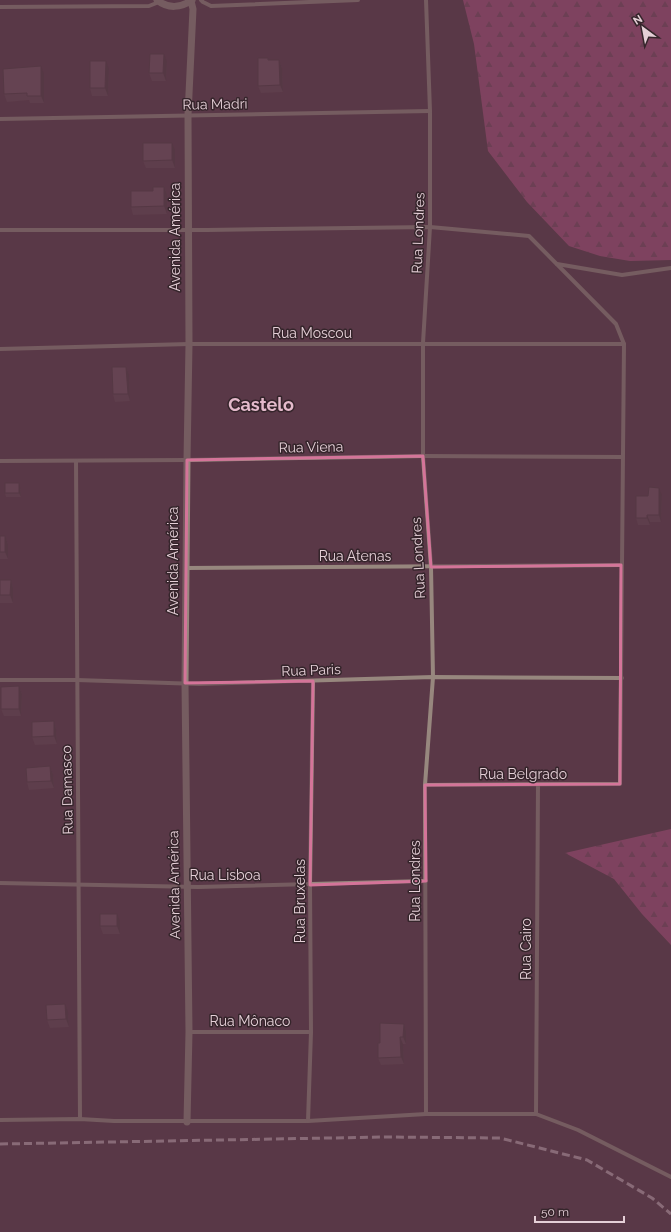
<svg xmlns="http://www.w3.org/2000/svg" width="671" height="1232" font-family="Raleway,sans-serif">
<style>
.forest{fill:url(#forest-firs)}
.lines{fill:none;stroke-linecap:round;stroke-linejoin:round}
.minor{stroke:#97877e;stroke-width:4}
.tertiary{stroke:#97877e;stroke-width:7}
.rail{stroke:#c0a7b1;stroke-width:3;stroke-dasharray:8 4;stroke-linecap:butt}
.wall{fill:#644552}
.shaded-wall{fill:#513842}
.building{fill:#74505f;stroke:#513842}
.marked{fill:none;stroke:#d47499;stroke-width:3;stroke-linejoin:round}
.labels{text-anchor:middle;stroke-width:3;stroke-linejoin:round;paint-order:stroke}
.street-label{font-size:14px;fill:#e5cfd7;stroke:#35252b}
.district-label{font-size:18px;font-weight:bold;fill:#e4bacb;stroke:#35252b}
</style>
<defs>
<pattern id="forest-firs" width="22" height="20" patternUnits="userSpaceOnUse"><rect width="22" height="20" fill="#ac4f7c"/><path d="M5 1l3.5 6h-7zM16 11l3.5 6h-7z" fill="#834864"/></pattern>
</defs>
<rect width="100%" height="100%" fill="#5a3847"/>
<g class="forest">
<polygon points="463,0 671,0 671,260 630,261 600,256 569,246 527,202 488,151 474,44"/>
<polygon points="671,829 671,945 642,914 614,879 565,853"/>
</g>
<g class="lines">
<g class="minor">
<polyline points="201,0 203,2 211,6 358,0"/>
<polyline points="426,0 430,111 430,227 423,343 423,456 431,567 433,677 425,785 426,1114"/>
<polyline points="0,7 149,6 159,2"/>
<polyline points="0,119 430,111"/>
<polyline points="0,230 207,230 430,227 529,236 616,324 624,344 620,784 425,785"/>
<polyline points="557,264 622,275 671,268"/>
<polyline points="0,349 189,344 624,344"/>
<polyline points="0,461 187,460 423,456 623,457"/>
<polyline points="76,461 80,1119"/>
<polyline points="186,568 621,565"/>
<polyline points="0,680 77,680 199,684 433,677 622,678"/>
<polyline points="0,883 198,887 426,881"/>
<polyline points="189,1032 311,1032"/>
<polyline points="536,1114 538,785"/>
<polyline points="0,1120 80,1119 114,1121 308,1121 426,1114 536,1114 578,1130 671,1177"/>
<polyline points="308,1121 311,1032 310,885 313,681"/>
</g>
<g class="tertiary">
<path d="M157,0C168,9 181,8 192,0"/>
<polyline points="187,1122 189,1032 185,683 187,460 189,344 188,115 193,9 191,1"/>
</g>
<polyline class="rail" points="0,1144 385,1137 500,1138 587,1160 652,1198 671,1214"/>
</g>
<g class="wall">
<polygon points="268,58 269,60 279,60 282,68 283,92 261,93 258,86"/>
<polygon points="167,62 166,81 152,81 149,73"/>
<polygon points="109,69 108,96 92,96 90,88"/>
<polygon points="44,74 44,103 30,103 29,100 7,102 4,94"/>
<polygon points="175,150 175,168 146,168 143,161"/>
<polygon points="164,187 167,194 167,214 133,215 131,207 153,191"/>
<polygon points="126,367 129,374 130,401 115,402 113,394"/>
<polygon points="20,487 21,497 6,497 5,493"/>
<polygon points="662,495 661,522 650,522 650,525 638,525 636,518 648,496"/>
<polygon points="0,536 5,536 8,544 8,559 0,559"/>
<polygon points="0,580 11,580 13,588 13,603 0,603"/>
<polygon points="19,686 22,694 21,716 4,716 1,709"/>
<polygon points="54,721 56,729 57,744 35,745 32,737"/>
<polygon points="50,766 53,774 54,788 29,790 27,782"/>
<polygon points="120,921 120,934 103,934 100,926"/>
<polygon points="68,1012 69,1027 50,1028 47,1020"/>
<polygon points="404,1024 406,1031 406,1044 403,1044 404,1064 381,1065 378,1058 380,1043"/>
</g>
<g class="shaded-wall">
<polygon points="164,54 167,62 166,81 163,73"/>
<polygon points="279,60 282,68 283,92 280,85"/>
<polygon points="106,61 109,69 108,96 105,88"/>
<polygon points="41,66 44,74 44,103 41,96"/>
<polygon points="172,143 175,150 175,168 172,160"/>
<polygon points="164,187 167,194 167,214 164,206"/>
<polygon points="126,367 129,374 130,401 128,394"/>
<polygon points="19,483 20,487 21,497 19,493"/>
<polygon points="659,488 662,495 661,522 659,515"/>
<polygon points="647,515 650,522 650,525 647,518"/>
<polygon points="5,536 8,544 8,559 5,552"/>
<polygon points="11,580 13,588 13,603 10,595"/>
<polygon points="19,686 22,694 21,716 19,709"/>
<polygon points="54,721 56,729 57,744 54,736"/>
<polygon points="50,766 53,774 54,788 51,781"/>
<polygon points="117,914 120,921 120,934 117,926"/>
<polygon points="65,1004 68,1012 69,1027 66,1019"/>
<polygon points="404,1024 406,1031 406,1044 403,1037"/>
<polygon points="400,1037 403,1044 404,1064 401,1057"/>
</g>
<g class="building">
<polygon points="150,54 164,54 163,73 149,73"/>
<polygon points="258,58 268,58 268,60 279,60 280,85 258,86"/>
<polygon points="90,61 106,61 105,88 90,88"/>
<polygon points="41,66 41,96 27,96 27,93 4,94 3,69"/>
<polygon points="143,143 172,143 172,160 143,161"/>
<polygon points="153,187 164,187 164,206 131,207 131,191 153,191"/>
<polygon points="112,367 126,367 128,394 113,394"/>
<rect x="5" y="483" width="14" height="10"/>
<polygon points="649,487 659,488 659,515 647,515 647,518 636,518 636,496 648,496"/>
<rect x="0" y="536" width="5" height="16"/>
<polygon points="0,580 11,580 10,595 0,595"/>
<polygon points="19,686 19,709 1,709 1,687"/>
<polygon points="54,721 54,736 32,737 32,722"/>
<polygon points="50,766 51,781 27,782 26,768"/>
<rect x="100" y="914" width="17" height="12"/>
<polygon points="65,1004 66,1019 47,1020 46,1005"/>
<polygon points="380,1023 404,1024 403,1037 400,1037 401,1057 378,1058 378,1043 380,1043"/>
</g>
<path d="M0 0H671V1232H0ZM423,456L431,567L621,565L620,784L425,785L426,881L310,885L313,681L185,683L187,460Z" fill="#5a3847" fill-opacity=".55" fill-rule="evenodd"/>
<path class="marked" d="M423,456L431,567L621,565L620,784L425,785L426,881L310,885L313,681L185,683L187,460Z"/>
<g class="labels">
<g class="street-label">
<text transform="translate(215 104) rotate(-1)" y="5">Rua Madri</text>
<text transform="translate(418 233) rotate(-88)" y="5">Rua Londres</text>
<text transform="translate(175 237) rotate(-90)" y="5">Avenida América</text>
<text x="312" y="338">Rua Moscou</text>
<text transform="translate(311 447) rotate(-1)" y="5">Rua Viena</text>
<text x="355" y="561">Rua Atenas</text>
<text transform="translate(418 558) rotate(-93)" y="5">Rua Londres</text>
<text transform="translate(173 561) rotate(-90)" y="5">Avenida América</text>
<text transform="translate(311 670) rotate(-2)" y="5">Rua Paris</text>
<text x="523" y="779">Rua Belgrado</text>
<text transform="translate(67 790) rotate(-91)" y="5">Rua Damasco</text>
<text x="225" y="880">Rua Lisboa</text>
<text transform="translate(415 881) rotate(-90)" y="5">Rua Londres</text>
<text transform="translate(174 885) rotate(-91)" y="5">Avenida América</text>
<text transform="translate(300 901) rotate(-90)" y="5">Rua Bruxelas</text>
<text transform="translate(526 949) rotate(-90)" y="5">Rua Cairo</text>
<text x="250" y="1026">Rua Mônaco</text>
</g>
<g class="district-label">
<text x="261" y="411">Castelo</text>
</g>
</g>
<g transform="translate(643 28) rotate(328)" stroke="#35252b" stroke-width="3" paint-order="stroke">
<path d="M0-3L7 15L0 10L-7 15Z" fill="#e5cfd7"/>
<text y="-6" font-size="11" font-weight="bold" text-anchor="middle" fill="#e5cfd7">N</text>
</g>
<path d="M535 1216v6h89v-6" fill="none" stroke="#e5cfd7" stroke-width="2"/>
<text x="541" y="1216" font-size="12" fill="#e5cfd7" stroke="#35252b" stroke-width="3" paint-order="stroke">50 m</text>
</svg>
